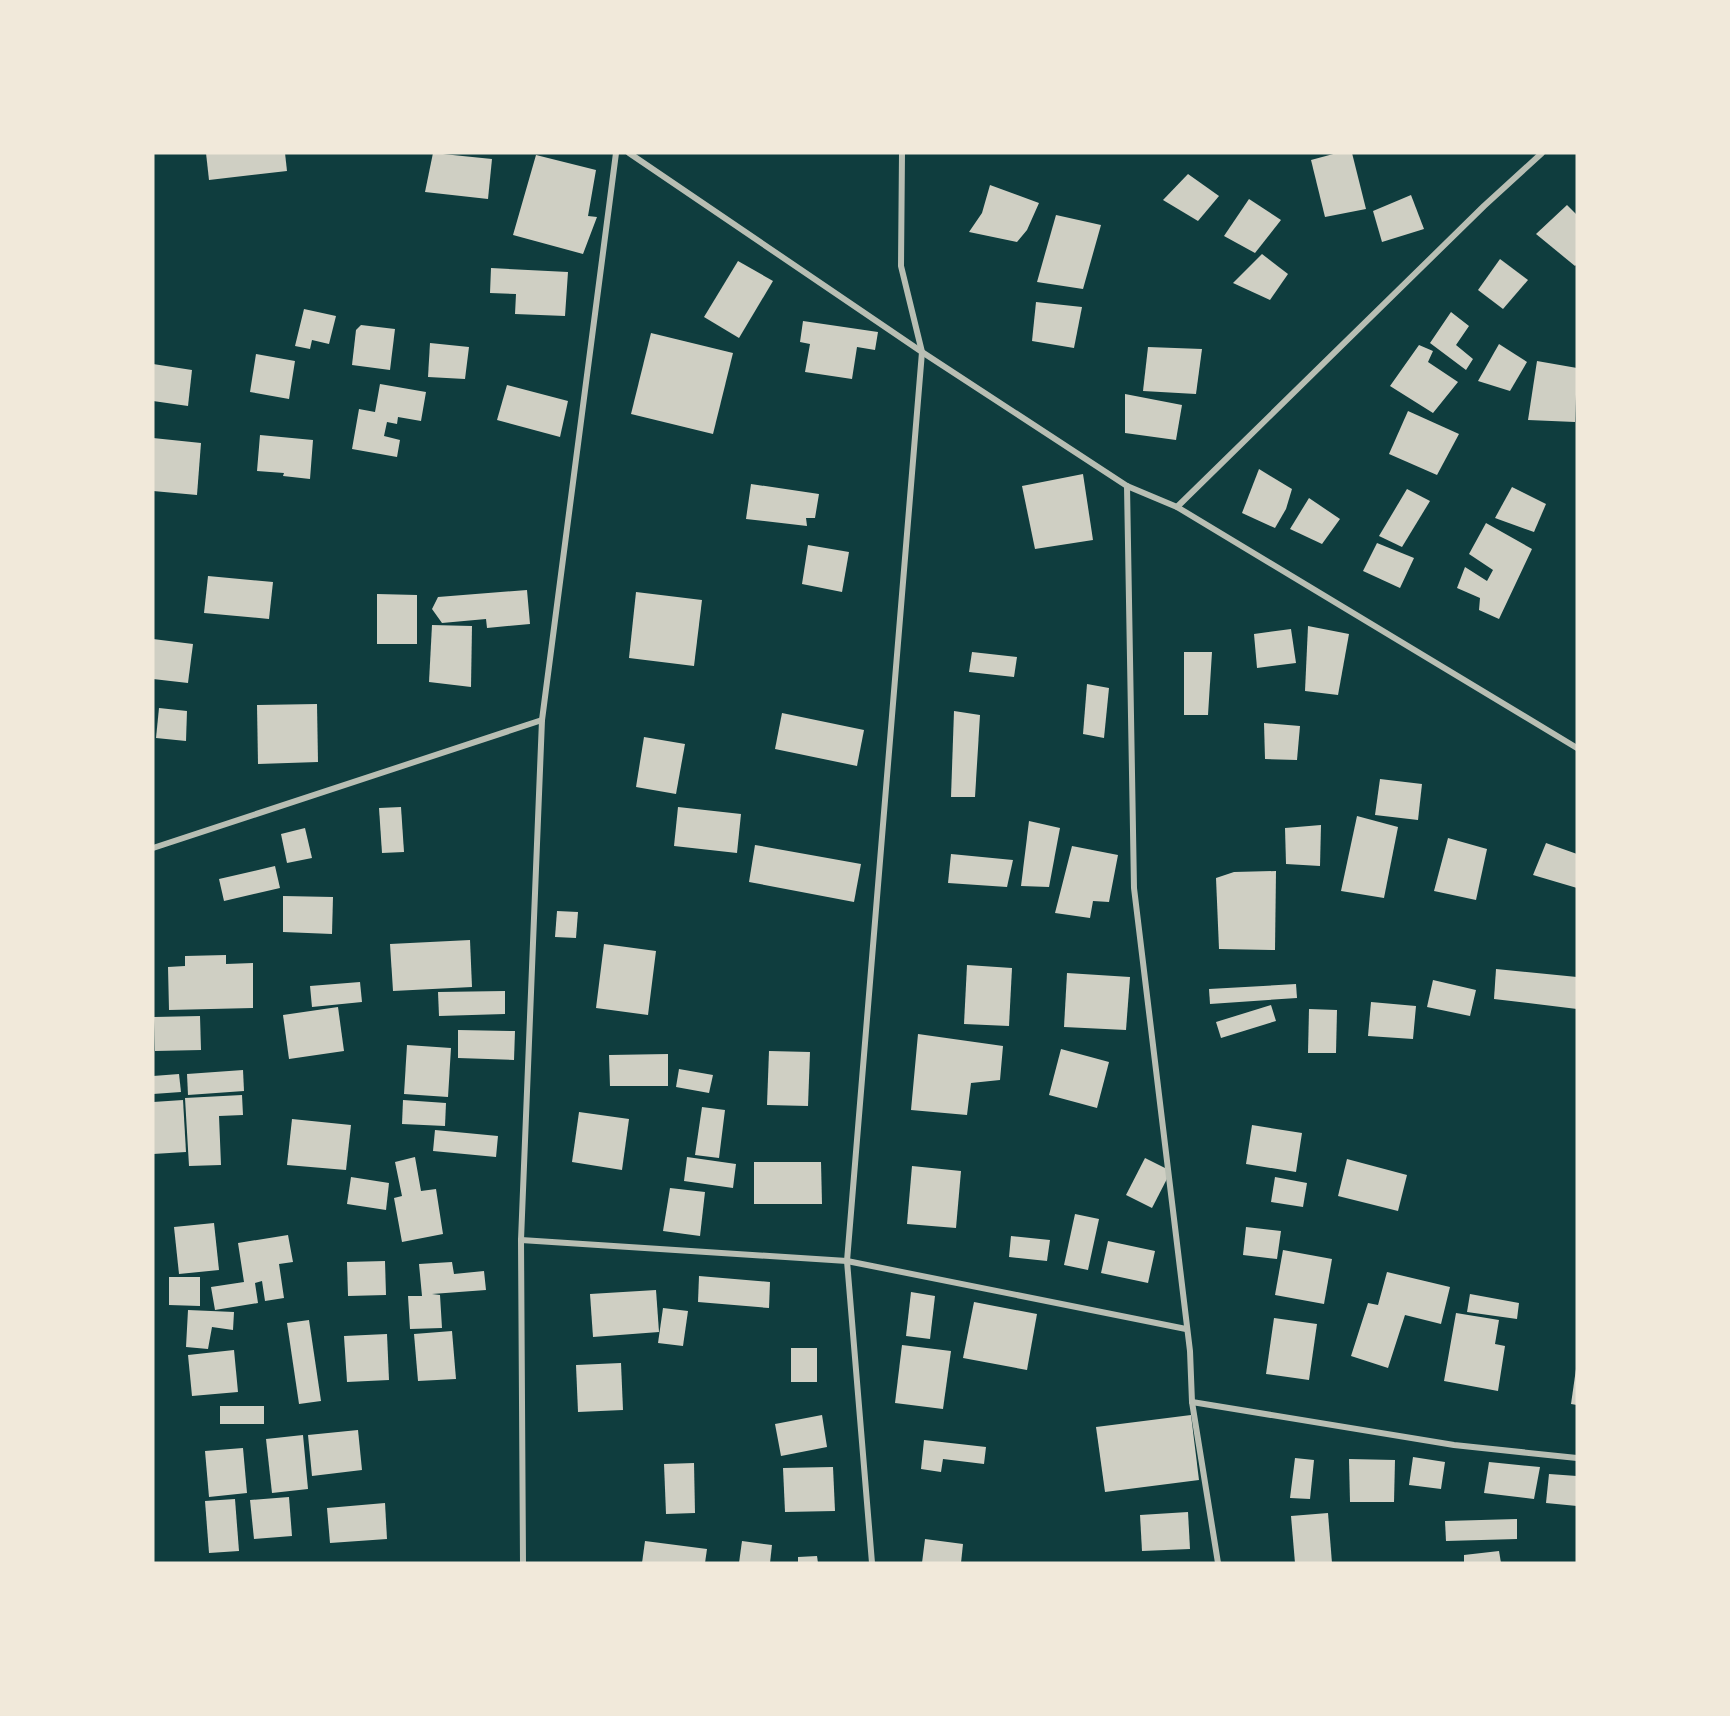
<svg xmlns="http://www.w3.org/2000/svg" width="1730" height="1716" font-family="'Open Sans',sans-serif">
<style>
.building{fill:#cfcfc3}
.lines{fill:none;stroke-linecap:round;stroke-linejoin:round}
.minor{stroke:#b8beb3;stroke-width:6}
</style>
<rect width="100%" height="100%" fill="#0f3d3e"/>
<g class="building">
<polygon points="206,153 285,153 287,171 209,180"/>
<polygon points="433,153 492,159 488,199 425,192"/>
<polygon points="1337,153 1352,153 1366,209 1325,217 1311,160"/>
<polygon points="536,155 596,170 588,216 597,217 583,254 513,235"/>
<polygon points="1188,174 1219,196 1198,221 1163,200"/>
<polygon points="990,185 1039,203 1027,230 1017,242 969,232 982,213"/>
<polygon points="1411,195 1424,229 1382,242 1373,211"/>
<polygon points="1249,199 1281,220 1255,253 1224,236"/>
<polygon points="1567,205 1577,215 1577,264 1575,266 1536,234"/>
<polygon points="1056,215 1101,225 1083,289 1037,282"/>
<polygon points="1262,254 1288,274 1270,300 1233,283"/>
<polygon points="1500,259 1528,280 1503,309 1478,290"/>
<polygon points="738,261 773,281 739,338 704,317"/>
<polygon points="491,268 568,272 565,316 515,314 516,294 490,293"/>
<polygon points="1036,302 1082,307 1074,348 1032,341"/>
<polygon points="304,309 336,316 329,344 312,340 310,349 295,346"/>
<polygon points="1451,312 1469,326 1456,345 1473,359 1466,370 1430,343"/>
<polygon points="803,321 878,332 875,350 857,347 852,379 805,372 810,344 800,342"/>
<polygon points="361,325 395,329 390,370 352,365 356,330"/>
<polygon points="651,333 733,353 713,434 631,414"/>
<polygon points="430,343 469,347 465,379 428,377"/>
<polygon points="1499,344 1527,362 1510,391 1478,381"/>
<polygon points="1419,345 1433,351 1428,362 1458,382 1433,413 1390,386"/>
<polygon points="1148,347 1202,349 1196,394 1143,391"/>
<polygon points="256,354 295,361 289,399 250,392"/>
<polygon points="1537,361 1577,368 1575,422 1528,420"/>
<polygon points="153,364 192,370 188,406 153,401"/>
<polygon points="380,384 426,392 421,421 398,417 397,424 387,422 384,436 400,440 397,457 352,449 359,409 375,412"/>
<polygon points="507,385 568,401 560,437 497,420"/>
<polygon points="1125,394 1182,405 1176,440 1125,433"/>
<polygon points="1408,411 1459,434 1437,475 1389,454"/>
<polygon points="260,435 313,440 310,479 283,476 284,473 257,471"/>
<polygon points="153,438 201,443 197,495 153,491"/>
<polygon points="1259,469 1292,489 1286,509 1275,528 1242,513"/>
<polygon points="1083,474 1093,540 1035,549 1022,486"/>
<polygon points="751,484 819,494 815,518 806,518 807,526 746,519"/>
<polygon points="1512,487 1546,504 1534,532 1495,518"/>
<polygon points="1407,489 1430,501 1402,547 1379,536"/>
<polygon points="1309,498 1340,519 1322,544 1290,529"/>
<polygon points="1486,523 1532,549 1499,619 1479,610 1480,598 1457,588 1465,567 1487,581 1493,570 1469,554"/>
<polygon points="1377,543 1414,558 1400,588 1363,571"/>
<polygon points="808,545 849,552 842,592 802,584"/>
<polygon points="208,576 273,582 269,619 204,613"/>
<polygon points="527,590 530,624 487,628 486,619 442,623 432,609 438,597"/>
<polygon points="636,592 702,600 694,666 629,658"/>
<polygon points="377,594 417,595 417,644 377,644"/>
<polygon points="432,625 472,626 471,687 429,682"/>
<polygon points="1308,626 1349,634 1338,695 1305,691"/>
<polygon points="1291,629 1296,663 1257,668 1254,634"/>
<polygon points="153,639 193,644 188,683 153,679"/>
<polygon points="972,652 1017,657 1014,677 969,672"/>
<polygon points="1184,652 1212,652 1208,715 1184,715"/>
<polygon points="1087,684 1109,688 1104,738 1083,734"/>
<polygon points="317,704 318,762 258,764 257,705"/>
<polygon points="159,708 187,711 186,741 156,738"/>
<polygon points="954,711 980,715 975,797 951,797"/>
<polygon points="782,713 864,730 857,766 775,749"/>
<polygon points="1264,723 1300,726 1297,760 1265,759"/>
<polygon points="644,737 685,744 676,794 636,787"/>
<polygon points="1380,779 1422,784 1418,820 1375,815"/>
<polygon points="401,807 404,852 382,853 379,808"/>
<polygon points="678,807 741,814 737,853 674,846"/>
<polygon points="1357,816 1398,827 1384,898 1341,891"/>
<polygon points="1029,821 1060,828 1049,887 1021,886"/>
<polygon points="1321,825 1320,866 1286,864 1285,828"/>
<polygon points="305,828 312,858 287,863 281,834"/>
<polygon points="1448,838 1487,849 1476,900 1434,891"/>
<polygon points="1546,843 1577,854 1577,888 1533,875"/>
<polygon points="755,845 861,864 854,902 749,882"/>
<polygon points="1072,846 1118,855 1109,902 1093,901 1090,918 1055,913"/>
<polygon points="951,854 1013,860 1007,887 948,883"/>
<polygon points="275,866 280,888 224,901 219,879"/>
<polygon points="1276,871 1275,950 1219,949 1216,878 1234,872"/>
<polygon points="283,896 333,897 332,934 283,932"/>
<polygon points="557,911 578,912 576,938 555,937"/>
<polygon points="470,940 472,987 393,991 390,944"/>
<polygon points="604,944 656,951 648,1015 596,1008"/>
<polygon points="226,955 226,964 253,963 253,1008 169,1010 168,967 185,966 185,956"/>
<polygon points="967,965 1012,968 1009,1026 964,1024"/>
<polygon points="1496,969 1577,977 1577,1009 1494,999"/>
<polygon points="1067,973 1130,977 1126,1030 1064,1027"/>
<polygon points="1433,980 1476,990 1470,1016 1427,1007"/>
<polygon points="360,982 362,1002 312,1007 310,986"/>
<polygon points="1296,984 1297,998 1210,1004 1209,989"/>
<polygon points="505,991 505,1014 439,1016 438,992"/>
<polygon points="1371,1002 1416,1006 1413,1039 1368,1036"/>
<polygon points="1271,1005 1276,1021 1221,1038 1216,1022"/>
<polygon points="338,1007 344,1051 289,1059 283,1015"/>
<polygon points="1309,1009 1337,1010 1336,1053 1308,1053"/>
<polygon points="200,1016 201,1050 155,1051 154,1017"/>
<polygon points="458,1030 515,1031 514,1060 458,1058"/>
<polygon points="918,1034 1003,1046 1000,1080 971,1083 967,1115 911,1110"/>
<polygon points="407,1045 451,1048 448,1097 404,1094"/>
<polygon points="1061,1049 1109,1062 1097,1108 1049,1095"/>
<polygon points="769,1051 810,1052 808,1106 767,1105"/>
<polygon points="668,1054 668,1086 610,1086 609,1055"/>
<polygon points="679,1069 713,1075 709,1093 676,1087"/>
<polygon points="243,1070 244,1091 188,1095 187,1074"/>
<polygon points="179,1074 181,1092 153,1094 153,1076"/>
<polygon points="242,1095 243,1115 219,1116 221,1165 189,1166 185,1098"/>
<polygon points="183,1100 186,1152 153,1154 153,1102"/>
<polygon points="403,1100 446,1103 445,1126 402,1124"/>
<polygon points="702,1107 725,1110 719,1158 695,1155"/>
<polygon points="579,1112 629,1119 622,1170 572,1162"/>
<polygon points="292,1119 351,1125 346,1170 287,1165"/>
<polygon points="1252,1125 1302,1133 1296,1172 1246,1164"/>
<polygon points="435,1130 498,1136 496,1157 433,1151"/>
<polygon points="415,1157 421,1191 436,1189 443,1234 402,1242 394,1198 402,1196 395,1162"/>
<polygon points="687,1157 736,1164 733,1188 684,1181"/>
<polygon points="1145,1158 1171,1171 1152,1208 1126,1195"/>
<polygon points="1347,1159 1407,1175 1398,1211 1338,1196"/>
<polygon points="754,1162 821,1162 822,1204 754,1204"/>
<polygon points="912,1166 961,1171 956,1228 907,1224"/>
<polygon points="351,1177 389,1183 386,1210 347,1204"/>
<polygon points="1275,1177 1307,1183 1303,1207 1271,1202"/>
<polygon points="670,1188 705,1192 700,1236 663,1231"/>
<polygon points="1075,1214 1099,1219 1088,1270 1064,1265"/>
<polygon points="214,1223 219,1270 179,1274 174,1227"/>
<polygon points="1246,1227 1281,1231 1277,1259 1243,1255"/>
<polygon points="288,1235 293,1262 279,1264 284,1298 265,1301 262,1281 255,1283 258,1303 215,1310 211,1287 244,1282 238,1243"/>
<polygon points="1011,1236 1050,1240 1047,1261 1009,1257"/>
<polygon points="1108,1241 1155,1251 1148,1283 1101,1273"/>
<polygon points="1283,1250 1332,1259 1324,1304 1275,1295"/>
<polygon points="385,1261 386,1295 348,1296 347,1262"/>
<polygon points="452,1262 454,1274 484,1271 486,1290 432,1294 440,1295 442,1328 410,1329 408,1296 422,1296 419,1264"/>
<polygon points="1387,1272 1450,1287 1441,1324 1405,1315 1388,1368 1351,1356 1368,1303 1378,1305"/>
<polygon points="699,1276 770,1282 769,1308 698,1302"/>
<polygon points="169,1277 200,1277 200,1306 169,1305"/>
<polygon points="656,1290 659,1332 593,1337 590,1294"/>
<polygon points="911,1292 935,1296 930,1339 906,1336"/>
<polygon points="1470,1294 1519,1303 1517,1319 1467,1312"/>
<polygon points="974,1302 1037,1314 1027,1370 963,1358"/>
<polygon points="663,1308 688,1311 683,1346 658,1343"/>
<polygon points="188,1310 234,1312 233,1330 212,1327 208,1349 186,1347"/>
<polygon points="1456,1313 1499,1320 1495,1344 1505,1346 1498,1391 1444,1381"/>
<polygon points="1274,1318 1317,1324 1309,1380 1266,1374"/>
<polygon points="309,1320 321,1401 299,1404 287,1323"/>
<polygon points="452,1331 456,1379 418,1381 414,1334"/>
<polygon points="387,1334 389,1380 347,1382 344,1336"/>
<polygon points="902,1345 951,1351 943,1409 895,1403"/>
<rect x="791" y="1348" width="26" height="34"/>
<polygon points="234,1350 238,1392 192,1396 188,1355"/>
<polygon points="621,1363 623,1410 578,1412 576,1365"/>
<polygon points="1576,1369 1577,1369 1577,1405 1571,1404"/>
<rect x="220" y="1406" width="44" height="18"/>
<polygon points="822,1415 827,1447 781,1456 775,1424"/>
<polygon points="1191,1415 1199,1480 1105,1492 1096,1427"/>
<polygon points="358,1430 362,1470 312,1476 308,1435"/>
<polygon points="303,1435 308,1489 272,1493 266,1439"/>
<polygon points="924,1440 986,1447 984,1464 943,1459 941,1472 921,1469"/>
<polygon points="243,1448 247,1493 209,1497 205,1451"/>
<polygon points="1413,1457 1445,1462 1441,1489 1409,1485"/>
<polygon points="1295,1458 1314,1460 1310,1499 1290,1498"/>
<polygon points="1349,1459 1395,1460 1394,1502 1350,1502"/>
<polygon points="1489,1462 1540,1467 1534,1499 1484,1493"/>
<polygon points="694,1463 695,1513 666,1514 664,1464"/>
<polygon points="833,1467 835,1511 785,1512 783,1468"/>
<polygon points="1549,1474 1577,1476 1577,1506 1546,1503"/>
<polygon points="289,1497 292,1536 254,1539 250,1500"/>
<polygon points="235,1499 239,1551 209,1553 205,1501"/>
<polygon points="385,1503 387,1539 330,1543 327,1508"/>
<polygon points="1188,1512 1190,1549 1142,1551 1140,1515"/>
<polygon points="1328,1513 1332,1563 1295,1563 1291,1516"/>
<polygon points="1517,1519 1517,1539 1446,1541 1445,1521"/>
<polygon points="925,1539 963,1544 961,1563 922,1563"/>
<polygon points="645,1541 707,1549 705,1563 642,1563"/>
<polygon points="742,1541 772,1545 770,1563 739,1563"/>
<polygon points="1499,1551 1501,1563 1464,1563 1464,1555"/>
<polygon points="817,1556 818,1563 798,1563 798,1557"/>
</g>
<g class="lines">
<g class="minor">
<polyline points="629,153 922,352 1127,486 1177,507 1577,748"/>
<polyline points="1127,486 1134,888 1190,1351 1192,1402 1218,1563"/>
<polyline points="1177,507 1484,206 1542,153"/>
<polyline points="153,848 542,720"/>
<polyline points="521,1240 847,1261 1186,1329"/>
<polyline points="1192,1402 1454,1445 1577,1458"/>
<polyline points="523,1563 521,1240 542,720 616,153"/>
<polyline points="872,1563 847,1261 922,352 901,266 902,153"/>
</g>
</g>
<rect width="1730" height="1716" fill="none" stroke="#f1e9da" stroke-width="309"/>
</svg>
